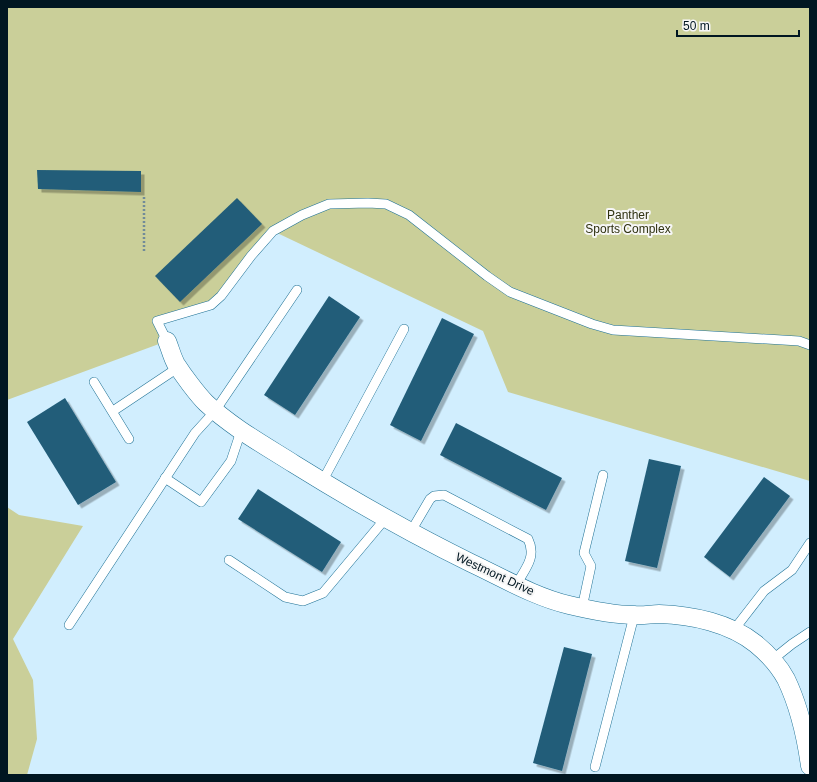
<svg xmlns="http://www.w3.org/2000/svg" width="817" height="782" font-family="Helvetica,sans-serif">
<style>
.green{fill:#cacf99}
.building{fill:#215d79;filter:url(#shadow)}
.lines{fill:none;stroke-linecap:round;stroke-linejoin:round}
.lane-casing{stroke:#1e7195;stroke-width:10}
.street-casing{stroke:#1e7195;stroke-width:19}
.path{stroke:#718b99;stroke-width:2.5;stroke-dasharray:2 2;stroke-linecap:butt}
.lane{stroke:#fff;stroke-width:9}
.street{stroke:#fff;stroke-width:18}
.labels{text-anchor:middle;stroke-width:4;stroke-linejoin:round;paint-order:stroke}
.park-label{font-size:12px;fill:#2f3110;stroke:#f6f6f6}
.street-label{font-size:12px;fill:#001621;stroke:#f6f6f6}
</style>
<defs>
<filter id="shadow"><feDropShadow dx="3.5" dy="3.5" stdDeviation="0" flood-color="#0004"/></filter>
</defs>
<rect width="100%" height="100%" fill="#d1eefe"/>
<g class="green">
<polygon points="7,7 810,7 810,481 508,392 483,331 273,231 211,305 157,321 167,341 7,400"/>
<polygon points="7,507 19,515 83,526 13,639 33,680 37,739 27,775 7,775"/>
</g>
<g class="building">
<polygon points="37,170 141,171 141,192 38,189"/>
<polygon points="237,198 262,224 180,302 155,276"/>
<polygon points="329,296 360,317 295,415 264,395"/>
<polygon points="442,318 474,334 421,441 390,425"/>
<polygon points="65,398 116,482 78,505 27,422"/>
<polygon points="456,423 562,478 546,510 440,455"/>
<polygon points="649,459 681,466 657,568 625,561"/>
<polygon points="764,477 790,496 730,577 704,557"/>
<polygon points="258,489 341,542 322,572 238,519"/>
<polygon points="564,647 592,654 562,771 533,763"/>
</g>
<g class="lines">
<g class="lane-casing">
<g id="lane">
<polyline points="167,341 157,321 211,305 221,296 251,256 273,231 302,215 329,204 368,203 386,204 409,215 487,276 510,292 592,324 613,330 799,341 810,345"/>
<polyline points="94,382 129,439"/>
<polyline points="113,411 179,367"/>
<polyline points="165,478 201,502 231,461 241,431"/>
<polyline points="322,482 404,329"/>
<path d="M410,533L430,499L434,496L444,495L528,539C537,557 525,569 516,585"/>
<polyline points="229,560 285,597 303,601 323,593 385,519"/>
<polyline points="582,608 591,566 584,553 603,475"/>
<polyline points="69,625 195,433 215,411 297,290"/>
<polyline points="733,631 764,591 792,570 810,543"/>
<polyline points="772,660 792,644 810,632"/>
<polyline points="595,767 634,616"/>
</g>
</g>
<g class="street-casing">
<path id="street" d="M167,341C170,348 172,357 176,364C183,375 197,394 206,403C233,428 264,445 294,464C352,500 410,533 471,563C503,578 535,597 569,605C590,610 613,615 634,615C643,616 651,614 659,614C692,615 730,623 756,644C767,653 779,666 786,679C799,706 806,737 810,766"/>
</g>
<polyline class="path" points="144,197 144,252"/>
<use href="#lane" class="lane"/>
<use href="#street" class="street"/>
</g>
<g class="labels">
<g class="park-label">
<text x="628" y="219">Panther<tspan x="628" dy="14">Sports Complex</tspan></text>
</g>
<g class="street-label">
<text transform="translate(495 574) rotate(25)" y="4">Westmont Drive</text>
</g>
</g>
<rect width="817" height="782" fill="none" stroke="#001621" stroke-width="16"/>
<path d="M677 30v6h122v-6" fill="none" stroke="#001621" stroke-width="2"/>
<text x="683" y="30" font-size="12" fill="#001621" stroke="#f6f6f6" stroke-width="3" paint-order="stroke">50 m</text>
</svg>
